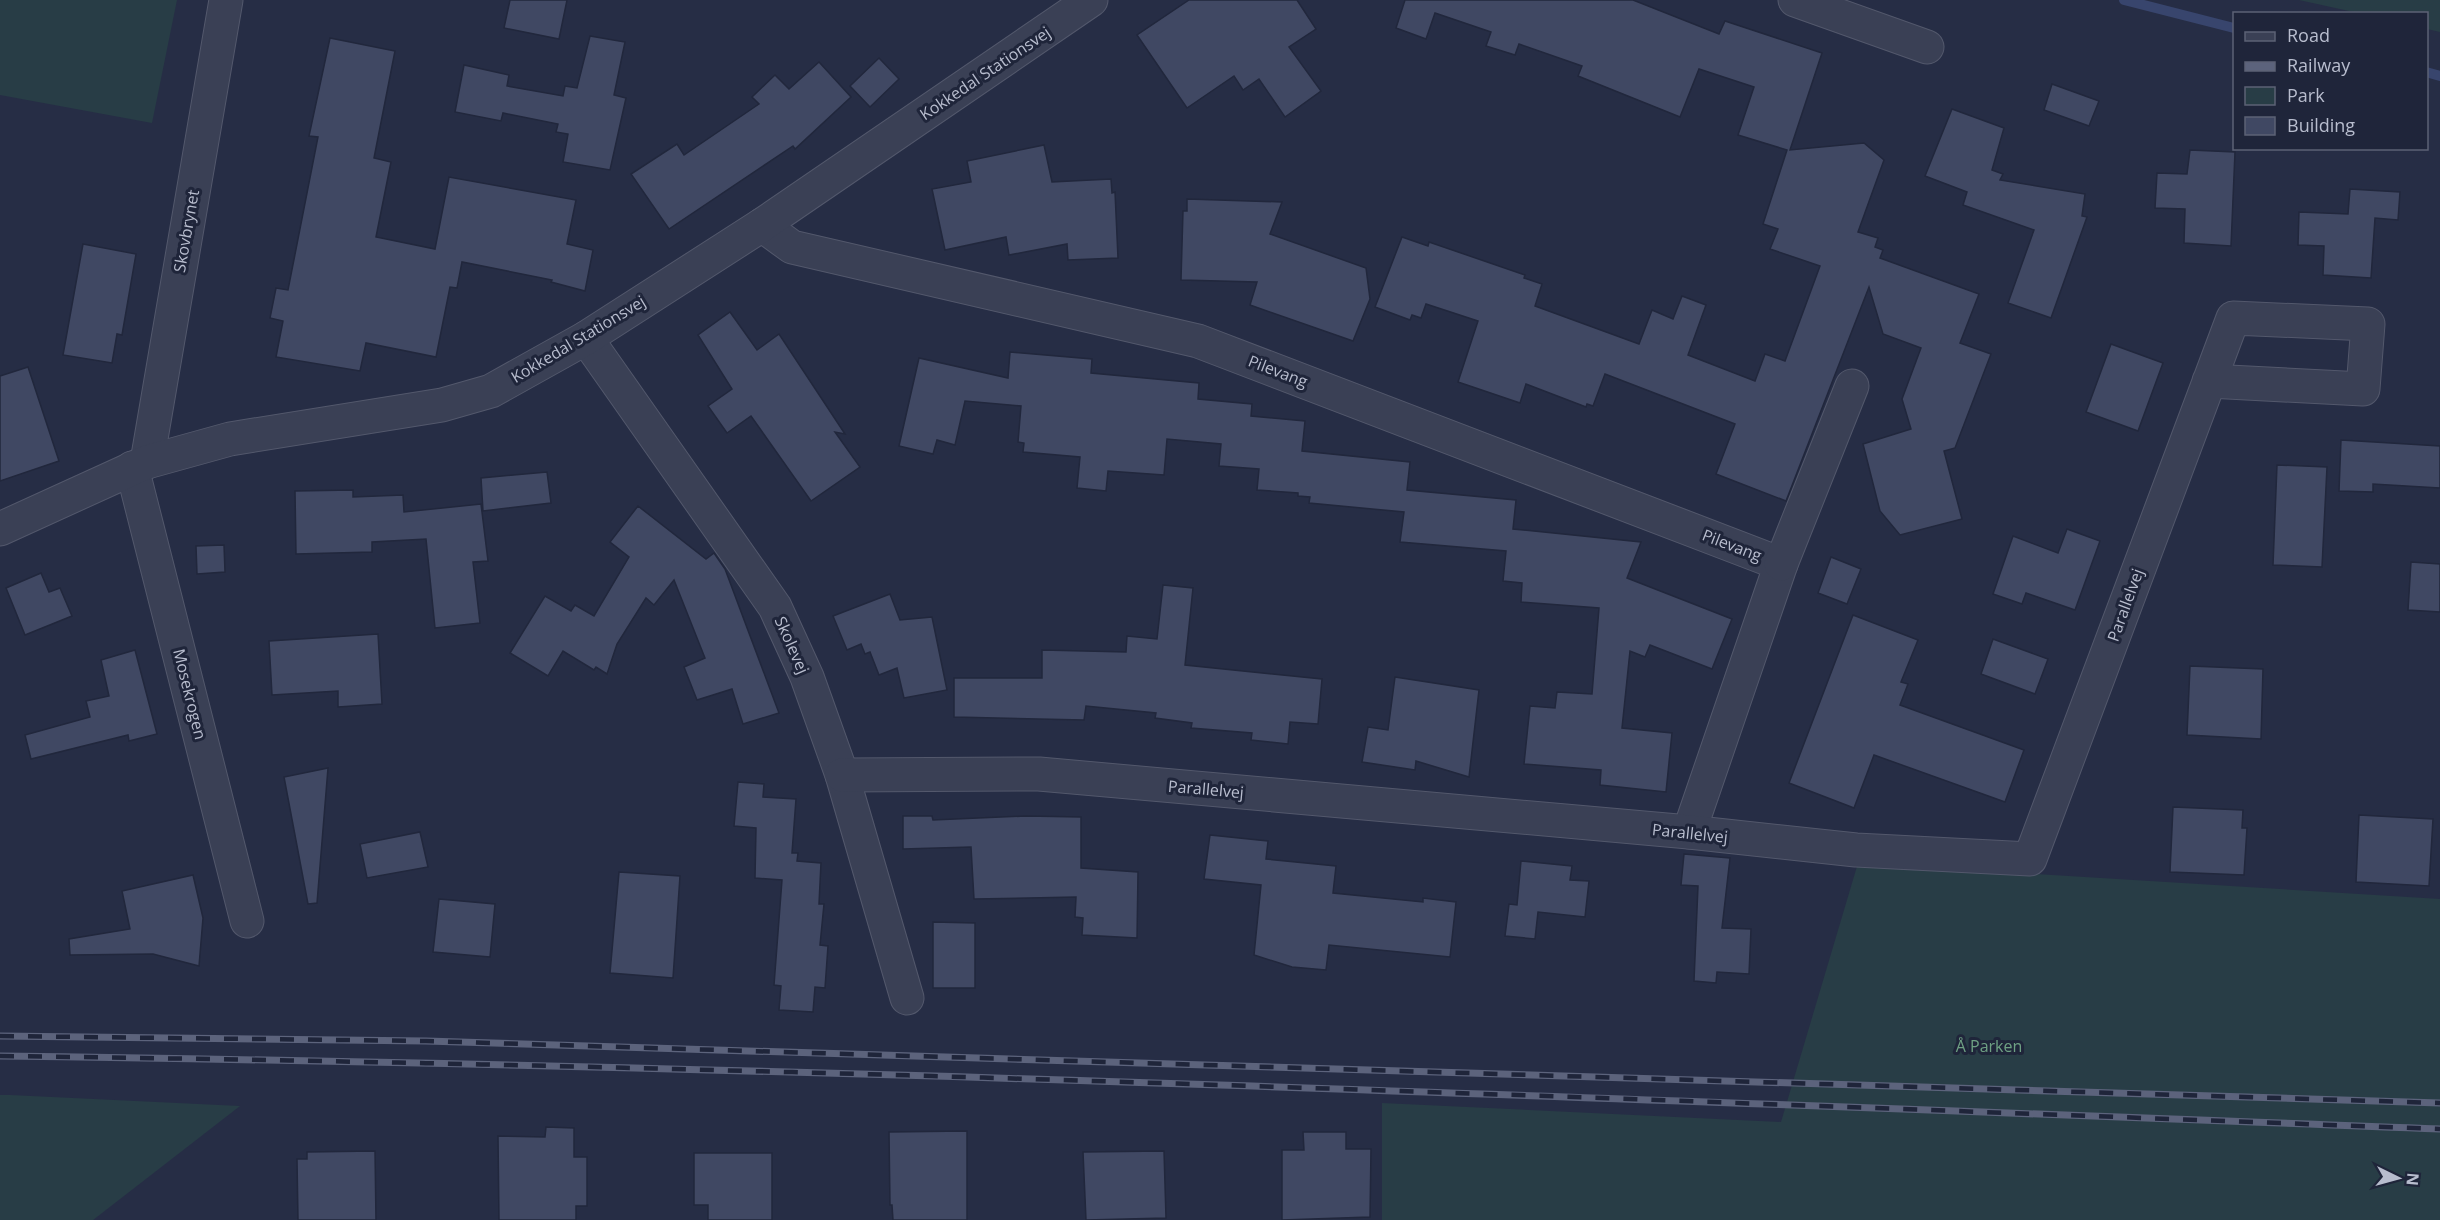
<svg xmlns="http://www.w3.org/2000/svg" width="2440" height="1220" font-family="'Open Sans',sans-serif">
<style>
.green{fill:#283d46}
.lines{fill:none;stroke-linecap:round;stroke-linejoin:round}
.stream{stroke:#38456d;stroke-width:10}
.building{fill:#404863;stroke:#21273c;stroke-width:1.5}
.minor-casing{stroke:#53586c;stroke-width:35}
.minor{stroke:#3a4055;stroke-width:33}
.rail-casing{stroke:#5c637c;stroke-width:7}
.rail{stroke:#1f253a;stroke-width:4.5;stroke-dasharray:14;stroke-linecap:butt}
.labels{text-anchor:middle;stroke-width:6;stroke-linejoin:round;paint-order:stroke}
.street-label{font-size:16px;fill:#b8bdce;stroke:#1f253a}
.park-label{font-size:16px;fill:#6ea083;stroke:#1f253a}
</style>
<rect width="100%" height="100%" fill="#262d45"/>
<g class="green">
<polygon points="0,0 177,0 152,123 0,95"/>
<polygon points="2299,0 2440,0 2440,32 2427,29 2426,14 2358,13"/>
<polygon points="1858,863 2440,899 2440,1220 1382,1220 1382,1103 1781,1122"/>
<polygon points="0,1095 10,1095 240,1106 93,1220 0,1220"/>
</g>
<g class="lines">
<g class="stream">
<polyline points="2124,0 2234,28"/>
<polyline points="2426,72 2440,76"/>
</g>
</g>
<g class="building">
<polygon points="510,0 567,0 559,39 504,28"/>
<polygon points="1189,0 1297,0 1316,29 1289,47 1321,91 1285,117 1259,79 1243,90 1234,76 1187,108 1137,35"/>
<polygon points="1405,0 1633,0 1719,34 1725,21 1822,53 1790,150 1864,143 1884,160 1858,232 1878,238 1875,247 1883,250 1880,258 1979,294 1960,343 1991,354 1955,448 1944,451 1962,519 1900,535 1880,511 1863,444 1911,429 1902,399 1921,348 1883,334 1869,287 1786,501 1716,474 1735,424 1605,374 1593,406 1587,404 1586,407 1526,384 1520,403 1458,382 1478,321 1426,304 1421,318 1412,315 1410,320 1375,307 1402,237 1428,246 1429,242 1525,275 1524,278 1542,284 1535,306 1639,344 1652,310 1673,319 1682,296 1706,305 1688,355 1755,381 1765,354 1785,361 1820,266 1770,249 1778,229 1763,224 1787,150 1738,135 1754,87 1699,69 1680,117 1578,76 1582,66 1519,44 1515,55 1486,46 1491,32 1435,13 1426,39 1396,28"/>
<polygon points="590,36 625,42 614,95 626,98 610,170 563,162 568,134 556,132 558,124 503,113 501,121 455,112 464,65 509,75 507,86 563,96 565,86 577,88"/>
<polygon points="330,38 395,51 374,158 391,162 376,237 435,249 449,177 576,200 567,244 593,250 585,291 551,282 552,280 462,262 457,288 450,287 436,357 366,343 360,371 276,357 283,321 270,318 276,288 288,290 318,137 309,136"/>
<polygon points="879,58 899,79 870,107 850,86"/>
<polygon points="819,62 851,97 795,149 793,146 669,229 631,174 677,144 684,155 759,104 752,97 775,75 789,89"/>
<polygon points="2052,84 2099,101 2089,126 2044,110"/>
<polygon points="1952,109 2004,128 1992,170 2003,174 2000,180 2085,194 2082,216 2087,217 2051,318 2008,303 2034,230 1963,205 1967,192 1925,176"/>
<polygon points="1044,145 1052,182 1111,179 1112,193 1115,192 1118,258 1068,260 1067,244 1009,255 1006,237 945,250 932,189 971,182 967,161"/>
<polygon points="2190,150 2235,152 2231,246 2184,243 2185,209 2155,208 2157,173 2187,174"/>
<polygon points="2350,189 2400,192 2398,220 2375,218 2371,278 2323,275 2324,246 2298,245 2299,212 2348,214"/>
<polygon points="1187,199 1282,202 1270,234 1366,268 1370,299 1353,341 1250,305 1257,282 1181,280 1183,211 1187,211"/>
<polygon points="83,244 136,254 122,335 117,334 112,363 63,355"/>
<polygon points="730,312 757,350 779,334 845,434 835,432 860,467 811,501 751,416 727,433 708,406 732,389 698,335"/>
<polygon points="2111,344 2163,363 2138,431 2086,412"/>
<polygon points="1010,352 1092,359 1091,373 1199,383 1198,399 1252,404 1251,416 1305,421 1302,451 1410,462 1407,490 1516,500 1513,529 1641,542 1627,578 1732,619 1712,669 1650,645 1645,657 1630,651 1622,728 1672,733 1666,792 1600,785 1601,770 1524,764 1530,706 1555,708 1557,692 1592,694 1599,608 1521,602 1522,583 1503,581 1506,551 1400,542 1404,512 1309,503 1310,497 1298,496 1298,493 1257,490 1259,469 1219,466 1221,444 1167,439 1164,475 1108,471 1106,491 1077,488 1080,457 1023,452 1024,443 1018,442 1021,406 965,401 955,445 937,440 933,454 899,446 919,358 1008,378"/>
<polygon points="28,367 59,461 0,481 0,376"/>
<polygon points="2341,440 2440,446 2440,488 2373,484 2373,492 2339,491"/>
<polygon points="2277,465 2327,467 2322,567 2273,565"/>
<polygon points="547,472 551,503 483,511 481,478"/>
<polygon points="353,490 353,497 403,495 404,512 481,504 488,561 473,562 480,623 435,628 426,539 372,542 372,552 296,554 295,491"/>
<polygon points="638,506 706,559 714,553 725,569 779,713 743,724 732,689 697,700 684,667 705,658 674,580 654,605 646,598 617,644 607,674 596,667 594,670 563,651 548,676 510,653 545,596 571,611 575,605 594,616 629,557 610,542"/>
<polygon points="2067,529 2100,541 2075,610 2026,593 2022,604 1993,594 2013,536 2058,553"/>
<polygon points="224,545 225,572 197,574 196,546"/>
<polygon points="1831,557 1861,569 1847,604 1818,593"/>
<polygon points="2411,562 2440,564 2440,612 2408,610"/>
<polygon points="41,573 49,592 60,588 72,616 25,635 6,588"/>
<polygon points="1163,585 1193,588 1185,665 1322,679 1318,724 1290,722 1288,744 1251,740 1252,733 1191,728 1192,723 1155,718 1156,713 1086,706 1084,720 954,717 954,678 1042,678 1042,650 1126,652 1127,636 1157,639"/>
<polygon points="890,594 900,620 932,617 947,690 904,698 897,668 879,675 870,652 865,654 861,644 847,650 833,616"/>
<polygon points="1853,615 1918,640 1901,682 1908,684 1900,705 2024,750 2005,802 1874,755 1854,808 1789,783"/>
<polygon points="378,634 382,704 338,707 338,691 272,695 269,641"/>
<polygon points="1993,639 2048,659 2035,694 1981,674"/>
<polygon points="135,650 157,734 129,741 128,735 31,759 25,735 90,717 86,701 109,696 101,660"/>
<polygon points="2190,666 2263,669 2261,739 2187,735"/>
<polygon points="1395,677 1479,690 1469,777 1416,761 1415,770 1362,762 1368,727 1388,730"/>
<polygon points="328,768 317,903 308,904 284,777"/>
<polygon points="738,782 764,784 763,797 796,799 792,853 798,853 797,861 821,863 819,904 824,904 820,945 828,946 825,988 815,987 813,1012 779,1010 781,986 774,985 782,880 755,878 756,828 734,826"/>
<polygon points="2173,807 2243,810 2242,828 2247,828 2244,875 2170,872"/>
<polygon points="2359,815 2433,819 2429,886 2356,882"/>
<polygon points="903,816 932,816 933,820 1026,816 1081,817 1081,868 1138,872 1137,938 1082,935 1083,918 1075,917 1076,897 974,899 971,847 903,849"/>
<polygon points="420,832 428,867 367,878 360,844"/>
<polygon points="1210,835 1268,841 1266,859 1336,866 1333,893 1423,902 1423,898 1456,902 1450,957 1329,945 1326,970 1292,967 1254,955 1261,885 1204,879"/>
<polygon points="1684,854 1730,858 1722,928 1751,929 1749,974 1717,972 1716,983 1694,981 1698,886 1681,885"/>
<polygon points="1521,861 1572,866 1570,880 1589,881 1585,917 1538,912 1535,939 1505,936 1509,904 1517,905"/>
<polygon points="619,872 680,876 673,978 610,973"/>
<polygon points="193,875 203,918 199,966 153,954 70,955 69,939 130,929 122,891"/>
<polygon points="439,899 495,904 490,957 433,952"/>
<polygon points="933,922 975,923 975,988 933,988"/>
<polygon points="546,1127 574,1128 574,1157 587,1157 587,1206 576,1206 576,1220 499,1220 498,1136 545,1137"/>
<polygon points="967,1131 967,1220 893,1220 892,1205 890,1205 889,1132"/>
<polygon points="1303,1132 1346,1132 1346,1149 1371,1149 1370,1217 1282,1220 1282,1150 1304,1150"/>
<polygon points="375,1151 376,1220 298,1220 297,1159 307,1159 307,1152"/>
<polygon points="1164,1151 1166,1218 1086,1220 1083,1152"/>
<polygon points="694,1153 772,1153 772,1220 708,1220 708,1205 694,1205"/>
</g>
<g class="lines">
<g class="minor-casing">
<g id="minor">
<polyline points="1795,0 1927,47"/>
<polyline points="762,225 792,247 1198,341 1781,564 1689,832"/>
<polyline points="586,338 775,607 807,677 842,775 907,998"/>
<polyline points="147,462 226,0"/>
<polyline points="132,468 247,921"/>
<polyline points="0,529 147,462 230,439 442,405 491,391 586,338 762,225 1091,0"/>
<polyline points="1781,564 1852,386"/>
<polyline points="842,775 1039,774 1689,832 1856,850 2030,859 2233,318 2368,324 2363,389 2209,381"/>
</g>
</g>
<use href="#minor" class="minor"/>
<g class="rail-casing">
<g id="rail">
<polyline points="0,1036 426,1041 2440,1103"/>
<path d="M0,1056C814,1066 1627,1099 2440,1129"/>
</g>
</g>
<use href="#rail" class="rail"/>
</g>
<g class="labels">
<g class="street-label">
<text transform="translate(985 73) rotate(-34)" y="6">Kokkedal Stationsvej</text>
<text transform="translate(186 231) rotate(-80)" y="6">Skovbrynet</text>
<text transform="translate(578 339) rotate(-31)" y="6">Kokkedal Stationsvej</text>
<text transform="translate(1278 371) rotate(21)" y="6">Pilevang</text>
<text transform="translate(1732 545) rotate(21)" y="6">Pilevang</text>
<text transform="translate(2125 605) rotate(-70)" y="6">Parallelvej</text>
<text transform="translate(792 645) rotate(66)" y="6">Skolevej</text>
<text transform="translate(190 694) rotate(76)" y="6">Mosekrogen</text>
<text transform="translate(1206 789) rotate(5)" y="6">Parallelvej</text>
<text transform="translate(1690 833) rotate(6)" y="6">Parallelvej</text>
</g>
<g class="park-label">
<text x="1989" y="1052">Å Parken</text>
</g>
</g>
<rect x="2233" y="12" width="195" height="138" fill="#1f253a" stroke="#5c6275" stroke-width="1.5"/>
<rect x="2245" y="32" width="30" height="9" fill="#3a4055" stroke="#5c6275" stroke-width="1.5"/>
<text x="2287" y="42" font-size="18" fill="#b8bdce">Road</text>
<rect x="2245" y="62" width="30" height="9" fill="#5c637c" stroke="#5c6275" stroke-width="1.5"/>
<text x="2287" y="72" font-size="18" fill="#b8bdce">Railway</text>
<rect x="2245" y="87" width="30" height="18" fill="#283d46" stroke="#5c6275" stroke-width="1.5"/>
<text x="2287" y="102" font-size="18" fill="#b8bdce">Park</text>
<rect x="2245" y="117" width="30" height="18" fill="#404863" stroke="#5c6275" stroke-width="1.5"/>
<text x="2287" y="132" font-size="18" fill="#b8bdce">Building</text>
<g transform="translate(2398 1178) rotate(95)" stroke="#1f253a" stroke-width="4.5" paint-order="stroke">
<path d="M0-4.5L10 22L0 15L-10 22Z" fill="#b8bdce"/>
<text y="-9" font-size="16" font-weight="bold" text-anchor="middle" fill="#b8bdce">N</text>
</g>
</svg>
